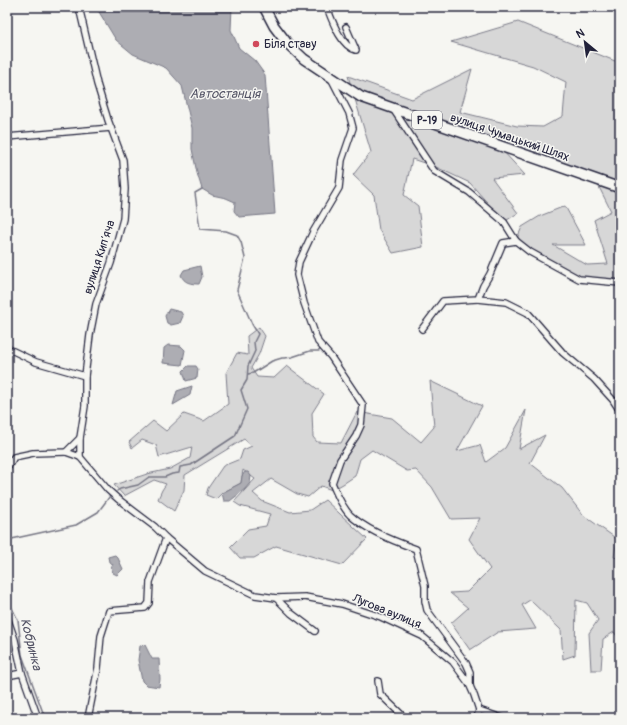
<svg xmlns="http://www.w3.org/2000/svg" width="627" height="725" font-family="Pangolin,sans-serif">
<style>
.green{fill:#d7d7d7;stroke:#7c7c89}
.water{fill:#adadb3;stroke:#757583}
.lines{fill:none;stroke-linecap:round;stroke-linejoin:round}
.stream{stroke:#757583;stroke-width:1.5}
.street-casing{stroke:#22223b;stroke-width:8}
.primary-casing{stroke:#22223b;stroke-width:12}
.street{stroke:#f6f6f2;stroke-width:5.5}
.primary{stroke:#f6f6f2;stroke-width:9}
.poi-dot{fill:#d1495b;stroke:#f6f6f2;stroke-width:1.5}
.labels{text-anchor:middle;stroke-width:3;stroke-linejoin:round;paint-order:stroke}
.shield{fill:#f6f6f2;stroke:#626272;stroke-width:1}
.shield-label{font-size:11px;font-weight:bold;fill:#22223b}
.poi-label{font-size:12px;fill:#22223b;stroke:#f6f6f2;text-anchor:start}
.street-label{font-size:12px;fill:#22223b;stroke:#f6f6f2}
.water-label{font-size:13px;font-style:italic;fill:#535365;stroke:#f6f6f2}
</style>
<rect width="100%" height="100%" fill="#f6f6f2"/>
<filter id="ink" filterUnits="userSpaceOnUse"><feTurbulence type="fractalNoise" baseFrequency=".025" numOctaves="2"/><feDisplacementMap in="SourceGraphic" scale="8" xChannelSelector="R" yChannelSelector="G"/><feConvolveMatrix kernelMatrix="1 2 1 2 8 2 1 2 1" color-interpolation-filters="sRGB"/></filter>
<g filter="url(#ink)">
<g class="green">
<polygon points="518,22 620,63 620,283 579,279 516,241 522,227 540,216 565,206 586,245 553,245 587,265 608,264 594,220 611,211 592,173 490,137 525,175 492,178 518,213 504,222 470,183 436,167 412,159 404,195 418,206 423,247 393,253 379,230 374,195 353,175 371,152 348,76 412,99 472,69 460,112 517,126 543,127 563,116 566,82 533,66 451,42"/>
<polygon points="259,327 265,336 259,354 251,368 257,377 274,378 287,366 324,394 312,413 313,437 317,442 341,443 357,412 392,418 421,442 434,427 430,381 482,406 457,451 480,445 486,462 505,448 526,410 519,449 545,435 530,463 562,488 583,515 617,539 614,557 620,559 620,640 614,632 603,639 601,670 591,670 589,633 598,620 587,603 576,600 575,655 563,659 561,630 530,600 522,605 536,629 498,632 470,650 451,623 468,608 450,593 467,592 490,569 469,539 480,518 451,519 432,487 416,470 407,471 372,450 360,459 355,476 343,484 332,490 321,486 308,497 297,494 271,479 253,493 262,501 290,512 310,510 325,500 367,539 342,565 276,546 254,558 240,558 230,547 248,529 266,526 270,514 240,506 234,502 255,479 243,470 241,483 222,493 216,499 206,495 208,488 223,466 240,459 243,450 252,446 244,439 185,475 184,490 174,511 158,499 162,490 166,484 154,480 124,496 114,485 147,474 170,469 190,458 192,447 159,457 156,445 142,440 132,448 129,442 153,421 166,431 184,414 204,421 228,404 226,373 237,353 248,355 247,336"/>
</g>
<g class="water">
<polygon points="96,7 232,7 231,30 239,48 255,61 265,75 275,214 239,217 234,211 235,202 226,198 212,195 202,189 197,173 192,149 192,128 182,86 166,68 133,54 116,40"/>
<path d="M200,266L202,277L199,284C191,284 184,283 181,275L184,270Z"/>
<polygon points="169,309 181,312 183,316 180,323 171,325 167,323 165,316"/>
<polygon points="168,345 181,346 185,350 182,365 163,363 164,348"/>
<polygon points="188,366 196,366 198,369 197,378 186,381 183,371"/>
<polygon points="192,386 190,395 173,405 177,391"/>
<polygon points="245,472 248,472 251,476 250,483 245,489 230,501 224,501 222,493 241,483 242,476"/>
<polygon points="115,555 118,558 123,569 117,575 113,573 111,567 113,564 109,562 108,557"/>
<polygon points="145,645 152,659 159,659 160,679 159,687 146,685 142,681 138,660 140,646"/>
</g>
<g class="lines">
<g class="stream">
<polyline points="248,374 253,373 272,361 282,358 285,358 292,357 310,351 319,351 320,349"/>
<polyline points="117,491 120,489 138,485 149,477 165,477 172,474 179,473 180,467 191,465 235,436 247,409 241,390 247,380 248,366 255,351 254,342 258,334 252,324 237,290 245,258 241,242 237,235 226,231 200,229 195,193 202,189"/>
<polyline points="7,540 76,525 98,512 110,496"/>
<polyline points="7,598 18,620 22,655 45,718"/>
</g>
<g class="street-casing">
<g id="street">
<path d="M328,7V10C333,23 342,47 356,50L346,27"/>
<path d="M331,78L349,113L353,128L342,160L339,188L313,232L299,262L297,275L304,303L318,342L331,357L363,405L361,425L356,436L340,460L332,483C337,494 341,506 350,515C366,530 396,542 416,549L425,586V601L427,610L466,663L470,672V686L474,695L479,710"/>
<polyline points="393,109 434,171 469,192 504,222 516,241 530,252 579,279 620,283"/>
<polyline points="7,137 111,128"/>
<polyline points="478,299 506,302 528,313 563,353 594,379 613,400 620,411"/>
<polyline points="422,329 443,301 478,299 483,286 490,274 503,243 516,241"/>
<polyline points="7,348 36,362 85,376"/>
<polyline points="66,452 80,457 108,490 118,499 155,527 166,538 150,582 149,603 145,608 109,611 101,636 98,668 88,718"/>
<polyline points="80,457 80,438"/>
<polyline points="7,468 14,457 33,453 66,452 80,438 85,406 85,376 90,335 96,304 111,263 123,219 125,189 123,160 108,120 97,84 79,7"/>
<polyline points="166,538 205,571 255,595 276,598 291,613 315,631"/>
<polyline points="276,598 305,597 342,604 381,617 422,636 453,662 467,681 470,685"/>
<polyline points="7,617 15,640 22,673"/>
<polyline points="7,676 22,673 38,718"/>
<polyline points="378,681 380,694 405,718"/>
<polyline points="477,718 479,710 502,718"/>
</g>
</g>
<g class="primary-casing">
<polyline id="primary" points="264,7 274,26 287,43 304,59 361,97 620,188"/>
</g>
<use href="#street" class="street"/>
<use href="#primary" class="primary"/>
</g>
</g>
<circle class="poi-dot" cx="256" cy="44" r="4"/>
<g class="labels">
<rect class="shield" x="412" y="111" width="30" height="18" rx="3"/>
<g class="shield-label">
<text x="427" y="124">Р-19</text>
</g>
<g class="poi-label">
<text x="264" y="48">Біля ставу</text>
</g>
<g class="street-label">
<text transform="translate(510 137) rotate(19)" y="4">вулиця Чумацький Шлях</text>
<text transform="translate(99 257) rotate(-72)" y="4">вулиця Кипʼяча</text>
<text transform="translate(387 611) rotate(22)" y="4">Лугова вулиця</text>
</g>
<g class="water-label">
<text x="225" y="98">Автостанція</text>
<text transform="translate(32 644) rotate(76)" y="5">Кобринка</text>
</g>
</g>
<rect width="627" height="725" fill="none" stroke="#f6f6f2" stroke-width="24"/>
<rect x="12" y="12" width="603" height="701" fill="none" stroke="#22223b" stroke-width="1.5" filter="url(#ink)"/>
<g transform="translate(585 42) rotate(331)" stroke="#f6f6f2" stroke-width="3" paint-order="stroke">
<path d="M0-3L7 15L0 10L-7 15Z" fill="#22223b"/>
<text y="-6" font-size="11" font-weight="bold" text-anchor="middle" fill="#22223b">N</text>
</g>
</svg>
